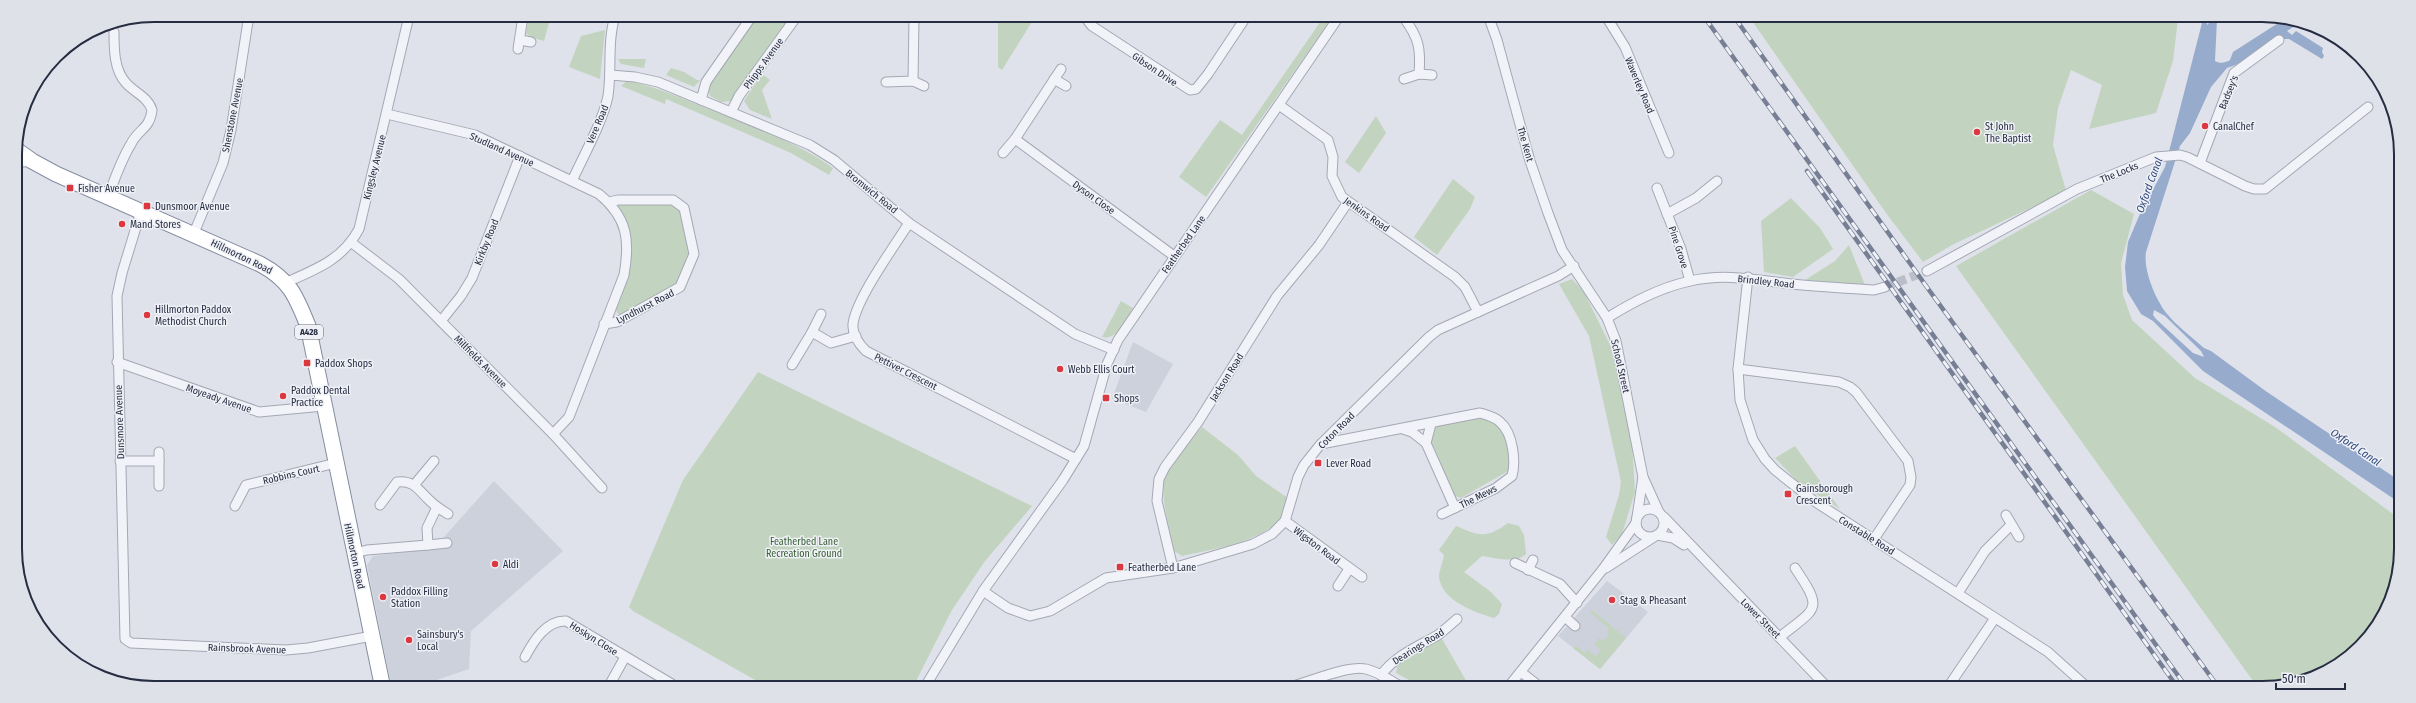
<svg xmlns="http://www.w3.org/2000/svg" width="2416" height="703" font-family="'Fira Sans Condensed',sans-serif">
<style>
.built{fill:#cdd1dc}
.green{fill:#c2d4bf}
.water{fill:#97abcd;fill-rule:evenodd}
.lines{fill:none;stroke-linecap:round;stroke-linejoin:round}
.minor-tunnel{stroke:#babec8;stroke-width:9;stroke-dasharray:9 4.5;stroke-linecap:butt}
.minor-casing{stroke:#a4a8b4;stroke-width:11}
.trunk-casing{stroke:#858da2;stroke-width:17}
.minor{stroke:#f2f3f8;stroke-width:9}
.trunk{stroke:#fff;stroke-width:15}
.rail-casing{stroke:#777f95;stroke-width:4.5}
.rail{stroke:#eff1f7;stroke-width:3;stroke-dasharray:9;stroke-linecap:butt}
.poi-dot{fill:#db383f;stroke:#eff1f7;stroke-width:1.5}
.labels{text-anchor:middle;stroke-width:3;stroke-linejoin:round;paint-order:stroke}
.shield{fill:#eff1f7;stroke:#626878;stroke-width:1}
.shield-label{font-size:9px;font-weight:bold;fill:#262d42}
.street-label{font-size:10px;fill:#262d42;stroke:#eff1f7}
.poi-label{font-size:10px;fill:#262d42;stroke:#eff1f7;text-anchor:start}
.park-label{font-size:10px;fill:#365f32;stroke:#eff1f7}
.water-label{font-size:11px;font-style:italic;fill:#2d477a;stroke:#eff1f7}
.rim{fill:none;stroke:#262d42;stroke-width:2}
</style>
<rect width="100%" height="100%" fill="#dfe2ea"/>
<g class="built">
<polygon points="1133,342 1173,364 1146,412 1112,399"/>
<polygon points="494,481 563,551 471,631 469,669 425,684 391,684 367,565 373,556 449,546 444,537"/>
<polygon points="1607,581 1648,612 1600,669 1558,636"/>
</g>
<g class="green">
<polygon points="529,16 551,16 544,41 530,37 526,33"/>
<polygon points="758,16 792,16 731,101 721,102 710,96 708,86"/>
<polygon points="998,17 1035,17 1002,70 998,67"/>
<polygon points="1323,18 1332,18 1206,197 1179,177 1220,120 1242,135"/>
<polygon points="1750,18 2178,19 2173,61 2156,113 2089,129 2102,85 2071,70 2058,108 2053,145 2066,191 1952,245 1923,262 1886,213"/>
<polygon points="605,30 600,79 569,67 581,36"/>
<polygon points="618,59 646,59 644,68 621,64"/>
<polygon points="671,68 684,72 697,80 700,80 694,87 666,75"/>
<polygon points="762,74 770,80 762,90 772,119 750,110 744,101"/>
<path d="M627,81C659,87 688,101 718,113C758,129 799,143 833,168L829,175L791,153L666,99L665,104L621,86Z"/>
<polygon points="1376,116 1386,133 1359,173 1345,162"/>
<polygon points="1453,179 1475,197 1470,209 1437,255 1414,237"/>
<path d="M2091,190L2134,214L2121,263L2123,295L2132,320L2195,378L2275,427L2397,517C2397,539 2400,563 2396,584C2395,592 2390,600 2387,607C2364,657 2314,688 2258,688L1956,266Z"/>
<polygon points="1791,198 1820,228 1833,249 1793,277 1764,272 1761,221"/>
<polygon points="673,203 682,210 690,254 677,284 624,314 618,314 615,308 632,253 630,239 618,204"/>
<polygon points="1849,245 1865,285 1805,280 1835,261"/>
<polygon points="1572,279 1584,292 1611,347 1632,443 1635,492 1622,534 1612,545 1606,537 1619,495 1621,482 1589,336 1559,284"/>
<path d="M1121,301L1133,308C1126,319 1118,341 1102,337Z"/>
<polygon points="758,372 1032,506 985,561 952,610 914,685 764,685 633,611 629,607 683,480"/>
<polygon points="1482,416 1500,425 1511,455 1510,470 1461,498 1455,496 1430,438 1435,426"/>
<path d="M1202,427L1238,455L1256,476L1288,498C1288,539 1213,549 1182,556L1174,551C1170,529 1161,502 1164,480C1168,461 1190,442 1202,427Z"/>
<polygon points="1795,446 1840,509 1800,484 1775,458"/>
<path d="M1508,523L1519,526L1524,535L1526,554C1516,564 1496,558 1482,556L1464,572L1491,592L1502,604L1499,614L1494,618C1474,612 1442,601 1439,577C1439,571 1443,562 1444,555L1439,550L1456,526C1480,536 1486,539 1508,523Z"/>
<polygon points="1592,610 1626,638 1600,669 1573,648 1576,646 1585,653 1588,650 1596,656 1601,650 1594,644 1599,638 1603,641 1609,634 1607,632 1609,629 1590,612"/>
<polygon points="1441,637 1469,686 1420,686 1396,673 1398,662"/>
</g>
<path class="water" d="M2203,19H2206L2207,25L2213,19H2217L2215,61C2220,64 2225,63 2230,60L2233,52L2283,20L2301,22L2287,31L2292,35L2296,31L2323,48L2322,52L2324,56L2322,59L2289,39H2281L2241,63L2227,68L2211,87L2190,133L2180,146L2146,252C2143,270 2156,301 2168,315C2178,327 2192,337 2204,348L2211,351L2267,392L2397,479V489L2393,491L2397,496V501L2203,371L2153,321L2141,314L2127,291L2125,267L2128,242L2139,216L2165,167ZM2154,310L2165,316L2201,351L2204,357L2193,353L2156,319L2153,315Z"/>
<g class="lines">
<polyline class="minor-tunnel" points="1885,287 1927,271"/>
<g class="minor-casing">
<g id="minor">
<polyline points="1085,17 1092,26 1190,90 1196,89 1208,74 1246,17"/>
<path d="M1404,18C1419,38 1421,49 1419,74"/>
<polyline points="1489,18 1497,40 1530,161 1548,213 1562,250 1607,318 1616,341 1643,477 1658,510"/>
<polyline points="1607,18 1625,47 1669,153"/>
<polyline points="520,40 531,42"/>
<polyline points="518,49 523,16"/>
<polyline points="1061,69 1015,139 1174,256"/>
<polyline points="610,75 635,77 658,82 810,145 834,160 909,223 1075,334 1114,350"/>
<polyline points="1054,79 1066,86"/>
<polyline points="1404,79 1419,74 1432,75"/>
<polyline points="913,81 914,17"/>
<polyline points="886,82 913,81 924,86"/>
<polyline points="701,100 706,82 752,16"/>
<polyline points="1279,105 1328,140 1333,157 1332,176 1342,197 1455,277 1465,287 1478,312"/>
<polyline points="731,112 739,96 797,16"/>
<path d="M387,114L475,135L599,194C628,218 630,241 624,275L569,417L553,434"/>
<polyline points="1003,153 1015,139"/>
<polyline points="15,163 32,161"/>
<polyline points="2200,163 2234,73 2279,40"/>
<path d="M572,181C583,157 603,121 608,96C612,69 607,42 615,16"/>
<polyline points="1657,188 1681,249 1690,281"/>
<path d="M108,196C115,179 121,160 131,144C138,129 150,129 152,110C148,97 135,93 126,83C114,70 114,49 114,32"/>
<polyline points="141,211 122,273 117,296 125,639 131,643 286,650 308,648 372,636"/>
<polyline points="1667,214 1696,198 1717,181"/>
<path d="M909,223C895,245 856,299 853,324C852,335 859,344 866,351L1076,459"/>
<polyline points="194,233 223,163 231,130 249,15"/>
<polyline points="352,243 399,279 553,434 602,488"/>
<polyline points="1927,271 2077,189 2156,157 2180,155 2187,157 2245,186 2254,189 2265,189 2368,107"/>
<polyline points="1748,277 1738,369 1740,400 1753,440 1765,459 1775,470 1814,501 2048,652 2087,687"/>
<path d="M287,282C317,269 343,259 359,229L409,16"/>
<polyline points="821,314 812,332 831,343 856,336"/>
<path d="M1607,318C1633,302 1659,288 1690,281C1726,273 1756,280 1792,284C1819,287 1847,288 1874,290L1885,287"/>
<polyline points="441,321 461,296 472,278 520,156"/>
<polyline points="604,324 617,322 680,287 694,254 684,208 673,200 618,200 609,202"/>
<polyline points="117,362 259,412 324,406"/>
<polyline points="792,365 812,332"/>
<polyline points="1738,369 1839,382 1850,387 1856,392 1908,461 1911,477 1910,485 1874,539"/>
<polyline points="1431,424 1426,443 1455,508"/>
<polyline points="1403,429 1412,432 1426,443"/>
<path d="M1321,444L1480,413C1487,415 1495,417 1500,422C1513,433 1516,461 1512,476L1496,488L1442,514"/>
<polyline points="120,461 159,461"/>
<polyline points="415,484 434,461"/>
<polyline points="159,486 159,452"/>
<path d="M380,505L397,482C413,480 418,489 428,499C434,505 441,510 448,514"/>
<polyline points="235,506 246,485 336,463"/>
<circle cx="1650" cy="523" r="14"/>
<polyline points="2006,515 2019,537"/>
<polyline points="1637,517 1643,477"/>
<polyline points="1664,517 1827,687"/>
<polyline points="1285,521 1362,577"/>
<polyline points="1657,535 1673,538 1684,545"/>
<polyline points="428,545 447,543"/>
<polyline points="355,553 367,550 428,545 427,528 437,507"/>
<polyline points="1515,563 1560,584 1577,603"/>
<polyline points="1173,568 1157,501 1159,479 1165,467 1198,422 1277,296 1319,245 1348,202"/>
<polyline points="1606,568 1654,537"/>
<polyline points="1528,570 1533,560"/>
<polyline points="1338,586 1349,569"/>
<polyline points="983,591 1008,608 1030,616 1050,611 1106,578 1173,568 1253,544 1272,534 1285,521 1298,477 1304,465 1320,445 1429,337 1438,330 1558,276 1574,266"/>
<polyline points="1958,593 1985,551 2011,525"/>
<polyline points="1565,617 1575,626"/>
<path d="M1780,637C1817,607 1824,611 1795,568"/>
<path d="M525,657C533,642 546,620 566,621L672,684"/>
<polyline points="1521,672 1539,686"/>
<path d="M1381,675C1396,655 1417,647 1438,635C1445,630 1451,624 1457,619"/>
<polyline points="610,684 625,657"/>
<polyline points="926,685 983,591 1063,480 1084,446 1107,364 1118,340 1338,18"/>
<path d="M1293,686C1312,681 1348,665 1366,669C1379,672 1389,680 1400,686"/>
<polyline points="1509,686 1603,569 1636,523"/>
<polyline points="1948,687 1995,618"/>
</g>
</g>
<g class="trunk-casing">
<path id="trunk" d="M15,149L32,161L56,174L260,264C290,280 296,296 308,326L382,684"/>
</g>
<use href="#minor" class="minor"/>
<use href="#trunk" class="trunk"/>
<g class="rail-casing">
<g id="rail">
<polyline points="1705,18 2187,688"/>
<polyline points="1735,18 1929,290 2219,688"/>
<polyline points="1807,171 2178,688"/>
</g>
</g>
<use href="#rail" class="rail"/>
</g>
<g class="poi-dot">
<circle cx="2205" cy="126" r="4"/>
<circle cx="1977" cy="132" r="4"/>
<rect x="66" y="184" width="8" height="8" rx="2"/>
<rect x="143" y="202" width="8" height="8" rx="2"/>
<circle cx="122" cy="224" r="4"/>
<circle cx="147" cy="315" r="4"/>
<rect x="303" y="359" width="8" height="8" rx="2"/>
<circle cx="1060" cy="369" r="4"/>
<circle cx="283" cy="396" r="4"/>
<rect x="1102" y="394" width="8" height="8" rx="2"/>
<rect x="1314" y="459" width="8" height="8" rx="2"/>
<rect x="1784" y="490" width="8" height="8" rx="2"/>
<circle cx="495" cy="564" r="4"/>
<rect x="1116" y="563" width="8" height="8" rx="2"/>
<circle cx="383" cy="597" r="4"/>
<circle cx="1612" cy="600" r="4"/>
<circle cx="409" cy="640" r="4"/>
</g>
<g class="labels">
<rect class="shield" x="295" y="325" width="28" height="14" rx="3"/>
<g class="shield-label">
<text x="309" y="335">A428</text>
</g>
<g class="street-label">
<text transform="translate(763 63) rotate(-54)" y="4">Phipps Avenue</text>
<text transform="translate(1155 69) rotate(34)" y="4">Gibson Drive</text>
<text transform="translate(1640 85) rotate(67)" y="4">Waverley Road</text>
<text transform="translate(2228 92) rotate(-68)" y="4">Badsey's</text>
<text transform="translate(232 115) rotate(-79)" y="4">Shenstone Avenue</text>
<text transform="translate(597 124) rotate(-67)" y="4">Vere Road</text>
<text transform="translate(1526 144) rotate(74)" y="4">The Kent</text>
<text transform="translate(502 149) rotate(24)" y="4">Studland Avenue</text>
<text transform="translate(374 167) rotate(-76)" y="4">Kingsley Avenue</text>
<text transform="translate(2119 172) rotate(-22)" y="4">The Locks</text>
<text transform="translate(872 191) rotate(39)" y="4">Bromwich Road</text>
<text transform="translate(1094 197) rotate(36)" y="4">Dyson Close</text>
<text transform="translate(1367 214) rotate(35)" y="4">Jenkins Road</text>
<text transform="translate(486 242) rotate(-68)" y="4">Kirkby Road</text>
<text transform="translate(1183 244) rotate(-55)" y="4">Featherbed Lane</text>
<text transform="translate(1679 247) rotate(72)" y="4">Pine Grove</text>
<text transform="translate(242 256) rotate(26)" y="4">Hillmorton Road</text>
<text transform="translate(1766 281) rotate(6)" y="4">Brindley Road</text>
<text transform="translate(645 306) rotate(-27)" y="4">Lyndhurst Road</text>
<text transform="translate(481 361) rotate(45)" y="4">Millfields Avenue</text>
<text transform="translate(1621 366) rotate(77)" y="4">School Street</text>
<text transform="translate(906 371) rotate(27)" y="4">Pettiver Crescent</text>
<text transform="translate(1226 377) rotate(-58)" y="4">Jackson Road</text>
<text transform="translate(219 398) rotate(19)" y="4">Moyeady Avenue</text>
<text transform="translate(119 422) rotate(-92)" y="4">Dunsmore Avenue</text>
<text transform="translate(1336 430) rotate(-45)" y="4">Coton Road</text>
<text transform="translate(291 474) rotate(-13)" y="4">Robbins Court</text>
<text transform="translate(1478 496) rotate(-27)" y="4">The Mews</text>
<text transform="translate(1867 535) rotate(32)" y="4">Constable Road</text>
<text transform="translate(1317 545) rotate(37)" y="4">Wigston Road</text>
<text transform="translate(355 556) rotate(78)" y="4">Hillmorton Road</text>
<text transform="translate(1761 618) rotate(45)" y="4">Lower Street</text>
<text transform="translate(594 638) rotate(32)" y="4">Hoskyn Close</text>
<text transform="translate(1418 646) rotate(-32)" y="4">Dearings Road</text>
<text transform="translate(247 648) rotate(2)" y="4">Rainsbrook Avenue</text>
</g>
<g class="poi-label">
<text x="1985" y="130">St John<tspan x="1985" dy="12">The Baptist</tspan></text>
<text x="2213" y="130">CanalChef</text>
<text x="78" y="192">Fisher Avenue</text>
<text x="155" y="210">Dunsmoor Avenue</text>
<text x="130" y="228">Mand Stores</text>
<text x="155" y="313">Hillmorton Paddox<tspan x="155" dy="12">Methodist Church</tspan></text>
<text x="315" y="367">Paddox Shops</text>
<text x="1068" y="373">Webb Ellis Court</text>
<text x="291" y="394">Paddox Dental<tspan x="291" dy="12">Practice</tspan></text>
<text x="1114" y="402">Shops</text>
<text x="1326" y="467">Lever Road</text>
<text x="1796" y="492">Gainsborough<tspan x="1796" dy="12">Crescent</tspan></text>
<text x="503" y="568">Aldi</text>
<text x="1128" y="571">Featherbed Lane</text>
<text x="391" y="595">Paddox Filling<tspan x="391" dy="12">Station</tspan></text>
<text x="1620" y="604">Stag &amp; Pheasant</text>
<text x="417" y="638">Sainsbury's<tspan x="417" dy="12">Local</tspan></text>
</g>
<g class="park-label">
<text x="804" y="545">Featherbed Lane<tspan x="804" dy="12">Recreation Ground</tspan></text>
</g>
<g class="water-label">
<text transform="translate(2149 185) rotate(-70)" y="4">Oxford Canal</text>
<text transform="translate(2356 447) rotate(34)" y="4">Oxford Canal</text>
</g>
</g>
<path d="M0 0H2416V703H0ZM154 22H2262A132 132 0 0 1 2394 154V549A132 132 0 0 1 2262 681H154A132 132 0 0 1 22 549V154A132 132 0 0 1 154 22Z" fill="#dfe1e9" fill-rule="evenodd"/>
<path class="rim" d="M154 22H2262A132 132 0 0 1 2394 154V549A132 132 0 0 1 2262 681H154A132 132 0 0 1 22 549V154A132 132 0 0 1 154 22Z"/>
<path d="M2276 683v6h69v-6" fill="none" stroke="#262d42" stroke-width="2"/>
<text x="2282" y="683" font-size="12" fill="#262d42" stroke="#eff1f7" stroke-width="3" paint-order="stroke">50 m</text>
</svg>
